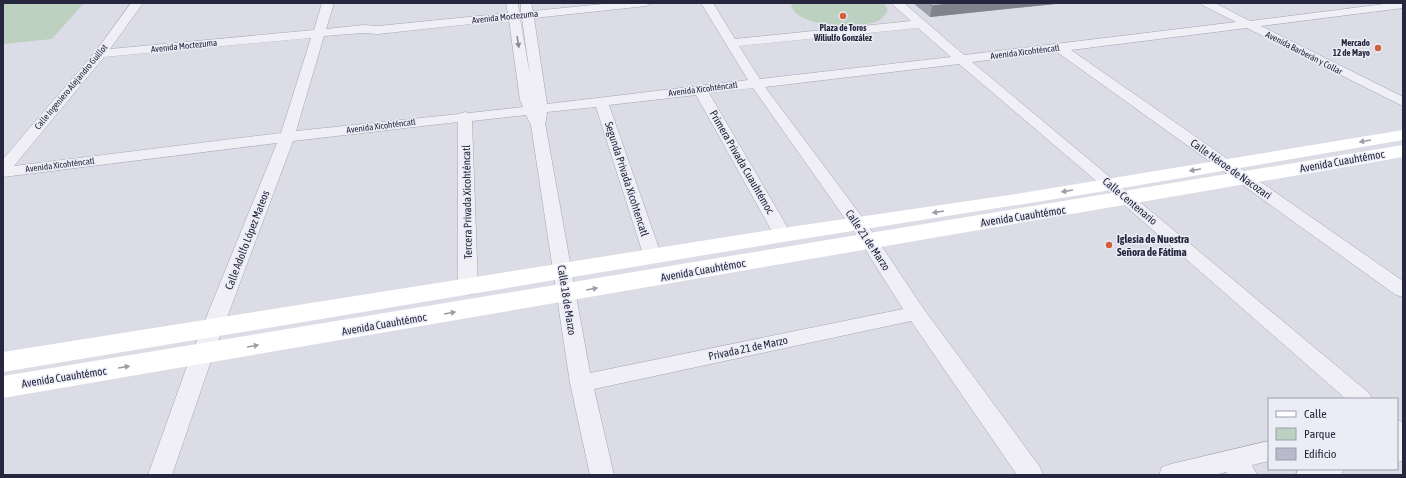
<svg xmlns="http://www.w3.org/2000/svg" width="1406" height="478" font-family="'Asap Condensed',sans-serif">
<style>
.green{fill:#bdd1c0}
.lines{fill:none;stroke-linecap:round;stroke-linejoin:round}
.street-casing{stroke:#a5a5b4;stroke-width:1}
.street{fill:#efeff5;fill-rule:evenodd}
.secondary{fill:#fff;fill-rule:evenodd}
.wall{fill:#a09fae}
.shaded-wall{fill:#82828d}
.building{fill:#bab9ca;stroke:#82828d}
.oneway{fill:#8a8a9a}
.oneway2{fill:#9d9da8}
.poi-dot{fill:#d1603c;stroke:#ebecf5;stroke-width:1.5}
.labels{text-anchor:middle;stroke-width:3;stroke-linejoin:round;paint-order:stroke}
.far-street-label{font-size:9px;fill:#26263e;stroke:#ebecf5}
.far-poi-label{font-size:9px;font-weight:bold;fill:#26263e;stroke:#ebecf5}
.street-label{font-size:11px;fill:#26263e;stroke:#ebecf5}
.poi-label{font-size:11px;font-weight:bold;fill:#26263e;stroke:#ebecf5;text-anchor:start}
</style>
<rect width="100%" height="100%" fill="#dcdce7"/>
<g class="green">
<polygon points="3,3 84,3 52,39 3,44"/>
<path d="M791,3H884L888,10C886,13 883,18 880,20C864,30 791,28 791,3Z"/>
</g>
<g class="lines">
<g class="street-casing">
<g id="street">
<path d="M131,3H143L110,49L314,30L322,3H334L326,29L363,25L378,26L508,13L506,3H518L519,12H521V3H531L533,11L613,3H652L646,6L534,18L547,104L748,80L701,3H713L735,39L911,21L891,3H904L964,55L1236,22L1202,5L1200,3H1215L1250,21L1392,3H1403V8L1261,26L1403,97V106L1247,28L1071,50L1403,281V297L1396,295L1057,52L972,62L1369,393L1372,399H1346L1122,203L959,64L765,87L865,221L923,308L1040,467L1043,475H1017L911,321L594,389L614,475H590L570,383L531,125L526,115L472,121L478,288L475,293L468,295L461,293L458,288V122L293,141L213,355L172,475H148L191,355L277,143L3,177V159L96,51ZM520,19H522L530,75ZM509,20L520,100L523,107L469,113L465,112L459,114L296,131L324,36L363,33L378,34ZM918,28L951,57L760,79L739,46ZM311,38L281,133L14,166L104,57ZM753,88L851,227L903,309L590,373L545,123L546,121L547,112L596,107L644,257L646,261L653,263L660,261L662,257L609,105L696,95L774,235L777,239L783,241L789,239L792,235L709,93Z"/>
<polygon points="1397,420 1403,422 1403,461 1397,462"/>
<polygon points="1269,441 1269,461 1252,465 1257,475 1229,475 1226,472 1214,475 1159,475 1162,467 1171,464"/>
<polygon points="1298,469 1344,469 1341,475 1296,475"/>
</g>
</g>
<use href="#street" class="street"/>
<g class="secondary">
<polygon points="1403,130 1403,140 1093,193 783,242 3,372 3,352 783,228 1016,194"/>
<polygon points="1403,145 1403,157 3,398 3,376"/>
</g>
</g>
<polygon class="wall" points="913,3 1065,3 930,17"/>
<polygon class="shaded-wall" points="957,3 1065,3 930,17 932,6"/>
<polygon class="building" points="929,3 957,3 932,6"/>
<defs><path id="oneway-solid" d="M-6-.8H1V-3.2L6.5 0L1 3.2V.8H-6Z"/></defs>
<use class="oneway" href="#oneway-solid" transform="translate(518 42) rotate(81)"/>
<g class="oneway2">
<use href="#oneway-solid" transform="translate(1365 141) rotate(170)"/>
<use href="#oneway-solid" transform="translate(1195 170) rotate(171)"/>
<use href="#oneway-solid" transform="translate(1067 191) rotate(171)"/>
<use href="#oneway-solid" transform="translate(938 212) rotate(171)"/>
<use href="#oneway-solid" transform="translate(592 289) rotate(-10)"/>
<use href="#oneway-solid" transform="translate(450 313) rotate(-10)"/>
<use href="#oneway-solid" transform="translate(253 346) rotate(-10)"/>
<use href="#oneway-solid" transform="translate(124 367) rotate(-9)"/>
</g>
<g class="poi-dot">
<circle cx="843" cy="16" r="4"/>
<circle cx="1378" cy="48" r="4"/>
<circle cx="1109" cy="245" r="4"/>
</g>
<g class="labels">
<g class="far-street-label">
<text transform="translate(505 17) rotate(-6)" y="3">Avenida Moctezuma</text>
<text transform="translate(184 46) rotate(-6)" y="3">Avenida Moctezuma</text>
<text transform="translate(1025 52) rotate(-7)" y="3">Avenida Xicohténcatl</text>
<text transform="translate(1304 53) rotate(27)" y="3">Avenida Barberán y Collar</text>
<text transform="translate(71 87) rotate(-50)" y="3">Calle Ingeniero Alejandro Guillot</text>
<text transform="translate(703 89) rotate(-7)" y="3">Avenida Xicohténcatl</text>
<text transform="translate(381 126) rotate(-7)" y="3">Avenida Xicohténcatl</text>
<text transform="translate(60 165) rotate(-7)" y="3">Avenida Xicohténcatl</text>
</g>
<g class="far-poi-label">
<text x="843" y="31">Plaza de Toros<tspan x="843" dy="10">Wiliulfo González</tspan></text>
<text x="1370" y="46" text-anchor="end">Mercado<tspan x="1370" dy="10">12 de Mayo</tspan></text>
</g>
<g class="street-label">
<text transform="translate(1342 161) rotate(-10)" y="4">Avenida Cuauhtémoc</text>
<text transform="translate(742 162) rotate(60)" y="4">Primera Privada Cuauhtémoc</text>
<text transform="translate(1231 169) rotate(35)" y="4">Calle Héroe de Nacozari</text>
<text transform="translate(627 179) rotate(72)" y="4">Segunda Privada Xicohtencatl</text>
<text transform="translate(1130 201) rotate(40)" y="4">Calle Centenario</text>
<text transform="translate(467 202) rotate(-91)" y="4">Tercera Privada Xicohténcatl</text>
<text transform="translate(1023 216) rotate(-9)" y="4">Avenida Cuauhtémoc</text>
<text transform="translate(247 240) rotate(-69)" y="4">Calle Adolfo López Mateos</text>
<text transform="translate(868 240) rotate(56)" y="4">Calle 21 de Marzo</text>
<text transform="translate(703 270) rotate(-10)" y="4">Avenida Cuauhtémoc</text>
<text transform="translate(567 300) rotate(81)" y="4">Calle 18 de Marzo</text>
<text transform="translate(384 324) rotate(-10)" y="4">Avenida Cuauhtémoc</text>
<text transform="translate(748 348) rotate(-12)" y="4">Privada 21 de Marzo</text>
<text transform="translate(64 377) rotate(-9)" y="4">Avenida Cuauhtémoc</text>
</g>
<g class="poi-label">
<text x="1117" y="243">Iglesia de Nuestra<tspan x="1117" dy="13">Señora de Fátima</tspan></text>
</g>
</g>
<rect width="1406" height="478" fill="none" stroke="#26263e" stroke-width="8"/>
<rect x="1268" y="398" width="130" height="72" fill="#ebecf5" stroke="#9c9dac"/>
<rect x="1276" y="411" width="20" height="6" fill="#ffffff" stroke="#9c9dac"/>
<text x="1304" y="418" font-size="12" fill="#26263e">Calle</text>
<rect x="1276" y="428" width="20" height="12" fill="#bdd1c0" stroke="#9c9dac"/>
<text x="1304" y="438" font-size="12" fill="#26263e">Parque</text>
<rect x="1276" y="448" width="20" height="12" fill="#bab9ca" stroke="#9c9dac"/>
<text x="1304" y="458" font-size="12" fill="#26263e">Edificio</text>
</svg>
